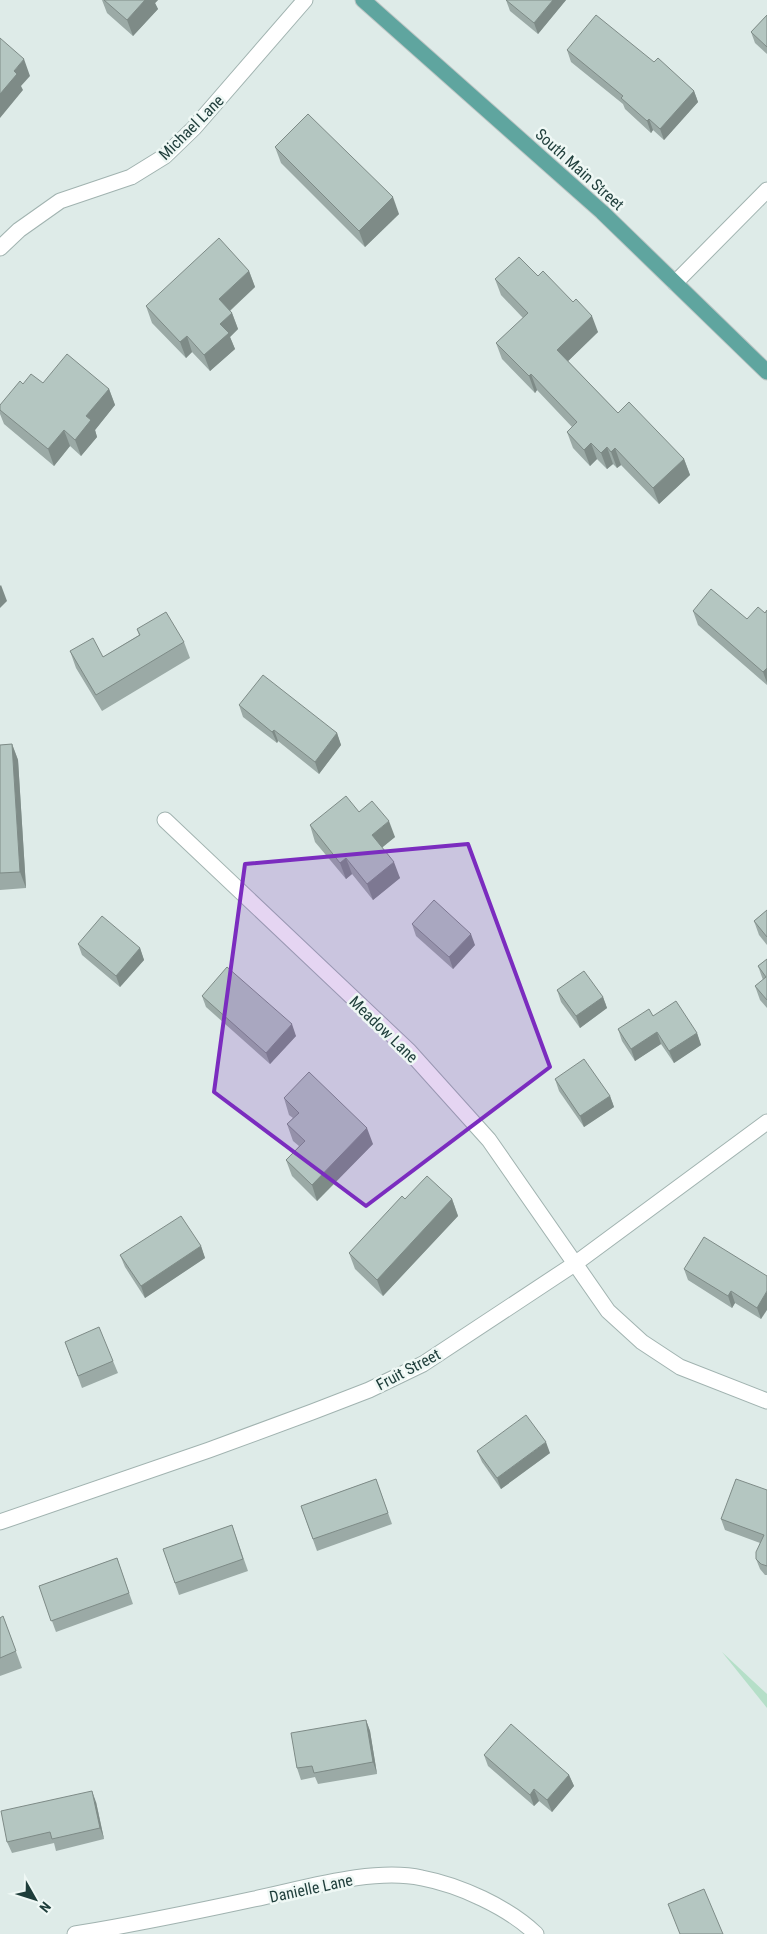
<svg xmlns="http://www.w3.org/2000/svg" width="767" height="1934" font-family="'Roboto Condensed',sans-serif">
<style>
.green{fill:#b5dfc8}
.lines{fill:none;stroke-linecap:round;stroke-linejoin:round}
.minor-casing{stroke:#a1b3b0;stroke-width:17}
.major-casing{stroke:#bcc5c4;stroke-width:17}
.minor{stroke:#fff;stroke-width:15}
.major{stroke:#5fa59f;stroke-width:15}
.wall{fill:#9baaa6}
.shaded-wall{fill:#7e8b87}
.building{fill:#b4c6c1;stroke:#7e8b87}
.marked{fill:#7b2cbf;fill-opacity:0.2;stroke:#7b2cbf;stroke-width:4;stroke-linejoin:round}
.labels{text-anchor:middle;stroke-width:5;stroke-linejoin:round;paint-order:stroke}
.street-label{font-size:16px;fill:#1e3d3a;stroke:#eff8f5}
</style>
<rect width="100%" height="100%" fill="#deebe8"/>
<polygon class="green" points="722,1652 767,1694 767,1708"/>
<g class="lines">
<g class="minor-casing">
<g id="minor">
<polyline points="0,248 19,230 60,201 131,177 165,156 194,128 305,0"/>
<polyline points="675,283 767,190"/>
<polyline points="165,820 409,1051 489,1140 608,1311 642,1342 680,1367 767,1401"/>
<polyline points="0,1522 209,1450 312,1412 369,1390 423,1364 576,1263 767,1122"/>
<path d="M75,1934C135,1924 194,1912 254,1899C303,1889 373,1867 422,1878C459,1885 508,1907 536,1934"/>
</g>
</g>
<g class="major-casing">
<polyline id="major" points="363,0 602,212 767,372"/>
</g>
<use href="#minor" class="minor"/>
<use href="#major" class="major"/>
</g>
<g class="wall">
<polygon points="102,0 158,0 155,3 158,9 133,36 107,13"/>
<polygon points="506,0 566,0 538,34 510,11"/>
<polygon points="767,15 767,54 755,43 751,32"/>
<polygon points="567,50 654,62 694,91 698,102 664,140 653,130 651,133 625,109 623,104 571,62"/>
<polygon points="275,147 399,214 365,247 281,163"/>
<polygon points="249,271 255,287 230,311 232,313 238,329 230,337 235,349 210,371 192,352 186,358 152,323 146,306"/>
<polygon points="538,276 598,332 568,361 618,413 684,459 690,475 659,504 621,465 617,468 613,464 607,469 597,459 590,466 573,448 567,432 572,427 537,390 535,393 502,359 496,343 523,318 501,295 495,279"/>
<polygon points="43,383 109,389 115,405 95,430 97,437 81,456 70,446 54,466 4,424 0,414 0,405 23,384"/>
<polygon points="767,610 767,685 698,625 693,611 747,619 765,613"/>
<polygon points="137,629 184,642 190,658 102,711 76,668 70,651 103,657 139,635"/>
<polygon points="239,705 337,733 341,745 319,774 278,741 277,743 243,717"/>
<polygon points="12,744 18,760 26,888 0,890 0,745"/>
<polygon points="359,812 395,837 382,847 400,878 373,900 352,874 346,879 315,842 310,825"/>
<polygon points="767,910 767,945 759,935 754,921"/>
<polygon points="412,924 475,945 453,969 416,936"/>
<polygon points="78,944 140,948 144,960 120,987 82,955"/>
<polygon points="767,959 767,1008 760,1000 755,986 763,980 758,966"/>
<polygon points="557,990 603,997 607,1008 580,1028 561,1002"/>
<polygon points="202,996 296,1036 270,1064 206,1007"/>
<polygon points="653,1016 697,1033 701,1045 674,1063 661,1044 635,1061 622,1041 618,1029"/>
<polygon points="555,1079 610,1096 614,1107 584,1127 559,1091"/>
<polygon points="284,1098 373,1144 317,1201 292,1176 286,1160 299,1146 293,1141 287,1124 293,1118 289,1115"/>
<polygon points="405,1199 452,1199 458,1216 383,1296 355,1269 349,1253"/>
<polygon points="201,1246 205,1258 145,1298 125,1267 120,1255"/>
<polygon points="684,1269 767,1276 761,1319 735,1303 732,1308 688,1280"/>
<polygon points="65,1342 113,1361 118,1373 82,1388"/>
<polygon points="477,1451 550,1453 501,1489 482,1462"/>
<polygon points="376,1479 392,1524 317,1551 301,1506"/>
<polygon points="767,1490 767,1575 765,1575 760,1569 756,1559 760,1543 725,1530 721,1519"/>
<polygon points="232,1525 248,1571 179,1595 163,1549"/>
<polygon points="117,1558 133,1604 56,1632 39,1586"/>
<polygon points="3,1616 22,1668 0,1676 0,1618"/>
<polygon points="366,1720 370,1731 377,1774 318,1784 315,1777 301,1780 297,1768"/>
<polygon points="484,1755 569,1775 574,1786 552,1812 539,1801 534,1806 488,1766"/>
<polygon points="96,1802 104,1839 56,1851 54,1843 12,1853 7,1842"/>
</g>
<g class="shaded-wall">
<polygon points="145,0 158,0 155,3 158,9 133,36 127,20"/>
<polygon points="553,0 566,0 538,34 534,23"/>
<polygon points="24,59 30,76 21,86 23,90 0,118 0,94 14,71"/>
<polygon points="694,91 698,102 664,140 660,129"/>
<polygon points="649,119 653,130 651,133 647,121"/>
<polygon points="393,197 399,214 365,247 359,231"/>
<polygon points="249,271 255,287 225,315 219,299"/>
<polygon points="232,313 238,329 230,337 235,349 210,371 204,355 220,324"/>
<polygon points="592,316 598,332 563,366 557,350"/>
<polygon points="187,336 192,352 186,358 180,342"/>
<polygon points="531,374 537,390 535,393 529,376"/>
<polygon points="109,389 115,405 95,430 97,437 81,456 75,440 86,416"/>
<polygon points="64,430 70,446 54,466 48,449"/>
<polygon points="591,443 597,459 590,466 584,450"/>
<polygon points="607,447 613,464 607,469 601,453"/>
<polygon points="615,448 621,465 617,468 611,452"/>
<polygon points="684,459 690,475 659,504 653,488"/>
<polygon points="1,585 7,601 0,608 0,586"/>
<polygon points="767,668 767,683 763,672"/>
<polygon points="274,730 278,741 277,743 272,732"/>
<polygon points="337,733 341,745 319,774 315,762"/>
<polygon points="12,744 18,760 26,888 20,872"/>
<polygon points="389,821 395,837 378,851 372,835"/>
<polygon points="346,858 352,874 346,879 340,863"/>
<polygon points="394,862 400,878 373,900 367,884"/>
<polygon points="471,934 475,945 453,969 449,957"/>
<polygon points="140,948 144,960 120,987 116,976"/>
<polygon points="603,997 607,1008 580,1028 576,1016"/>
<polygon points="292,1024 296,1036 270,1064 266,1053"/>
<polygon points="657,1032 661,1044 635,1061 631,1049"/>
<polygon points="697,1033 701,1045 674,1063 669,1051"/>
<polygon points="610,1096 614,1107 584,1127 580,1116"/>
<polygon points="367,1128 373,1144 317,1201 312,1185"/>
<polygon points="452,1199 458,1216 383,1296 377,1280"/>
<polygon points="201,1246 205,1258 145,1298 141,1286"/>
<polygon points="731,1291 735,1303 732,1308 728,1296"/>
<polygon points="767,1291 767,1310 761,1319 757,1308"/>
<polygon points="546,1442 550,1453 501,1489 497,1478"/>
<polygon points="366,1720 370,1731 377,1774 373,1762"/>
<polygon points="569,1775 574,1786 552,1812 547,1800"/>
<polygon points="534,1789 539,1801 534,1806 530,1795"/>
<polygon points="92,1791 96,1802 104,1839 100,1828"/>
</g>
<g class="building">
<polygon points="104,0 145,0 127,20"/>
<polygon points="506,0 553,0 534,23"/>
<polygon points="596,15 654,62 658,58 694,91 660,129 649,119 647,121 621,98 623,96 567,50"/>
<polygon points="767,15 767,47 751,32"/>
<polygon points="0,38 24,59 14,71 17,74 0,94"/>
<polygon points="308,114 393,197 359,231 275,147"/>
<polygon points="219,238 249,271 219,299 232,313 220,324 229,333 204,355 187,336 180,342 146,306"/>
<polygon points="519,257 538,276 543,271 573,302 576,299 592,316 557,350 618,413 629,402 684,459 653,488 615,448 611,452 607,447 601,453 591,443 584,450 567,432 577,422 531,374 529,376 496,343 528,313 495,279"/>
<polygon points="67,354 109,389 86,416 91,420 75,440 64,430 48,449 0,410 0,405 20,381 23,384 31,374 43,383"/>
<polygon points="711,589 747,619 758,607 765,613 767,610 767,668 763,672 693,611"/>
<polygon points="166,612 184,642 96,695 70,651 93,638 103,657 140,635 137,629"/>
<polygon points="263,675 337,733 315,762 274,730 272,732 239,705"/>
<polygon points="12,744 20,872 0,873 0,745"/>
<polygon points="346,796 359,812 372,801 389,821 372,835 394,862 367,884 346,858 340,863 310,825"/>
<polygon points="434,900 471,934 449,957 412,924"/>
<polygon points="767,910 767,937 754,921"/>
<polygon points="102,916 140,948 116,976 78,944"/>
<polygon points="767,959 767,1000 755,986 766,977 758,966"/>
<polygon points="227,967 292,1024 266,1053 202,996"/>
<polygon points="584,971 603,997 576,1016 557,990"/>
<polygon points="676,1001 697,1033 669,1051 657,1032 631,1049 618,1029 649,1009 653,1016"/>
<polygon points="584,1059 610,1096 580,1116 555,1079"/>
<polygon points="309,1072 367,1128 312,1185 286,1160 305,1141 287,1124 299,1113 284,1098"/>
<polygon points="427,1176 452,1199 377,1280 349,1253 402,1196 405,1199"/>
<polygon points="181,1216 201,1246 141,1286 120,1255"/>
<polygon points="704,1237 767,1276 767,1291 757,1308 731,1291 728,1296 684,1269"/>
<polygon points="99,1327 113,1361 78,1376 65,1342"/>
<polygon points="526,1415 546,1442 497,1478 477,1451"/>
<polygon points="376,1479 388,1513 313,1539 301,1506"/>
<polygon points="736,1479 767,1490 767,1566 761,1564 756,1559 756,1552 764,1535 721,1519"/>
<polygon points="232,1525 243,1559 175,1583 163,1549"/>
<polygon points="117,1558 129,1593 51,1621 39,1586"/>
<polygon points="3,1616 16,1651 0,1658 0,1618"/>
<polygon points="366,1720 373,1762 314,1773 312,1766 297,1768 291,1733"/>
<polygon points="511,1724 569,1775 547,1800 534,1789 530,1795 484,1755"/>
<polygon points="92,1791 100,1828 52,1839 50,1832 7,1842 1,1811"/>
<polygon points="704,1889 723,1934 680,1934 668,1904"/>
</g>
<path class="marked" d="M468,844L550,1067L366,1206L214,1092L245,864Z"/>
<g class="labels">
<g class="street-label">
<text transform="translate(191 127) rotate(-45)" y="6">Michael Lane</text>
<text transform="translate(580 169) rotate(42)" y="6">South Main Street</text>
<text transform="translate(384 1029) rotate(44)" y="6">Meadow Lane</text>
<text transform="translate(408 1369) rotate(-28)" y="6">Fruit Street</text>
<text transform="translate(311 1888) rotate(-12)" y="6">Danielle Lane</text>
</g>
</g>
<g transform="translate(35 1899) rotate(129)" stroke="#eff8f5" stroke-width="4" paint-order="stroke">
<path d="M0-4L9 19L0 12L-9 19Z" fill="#1e3d3a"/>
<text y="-8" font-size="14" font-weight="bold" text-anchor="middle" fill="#1e3d3a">N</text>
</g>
</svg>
